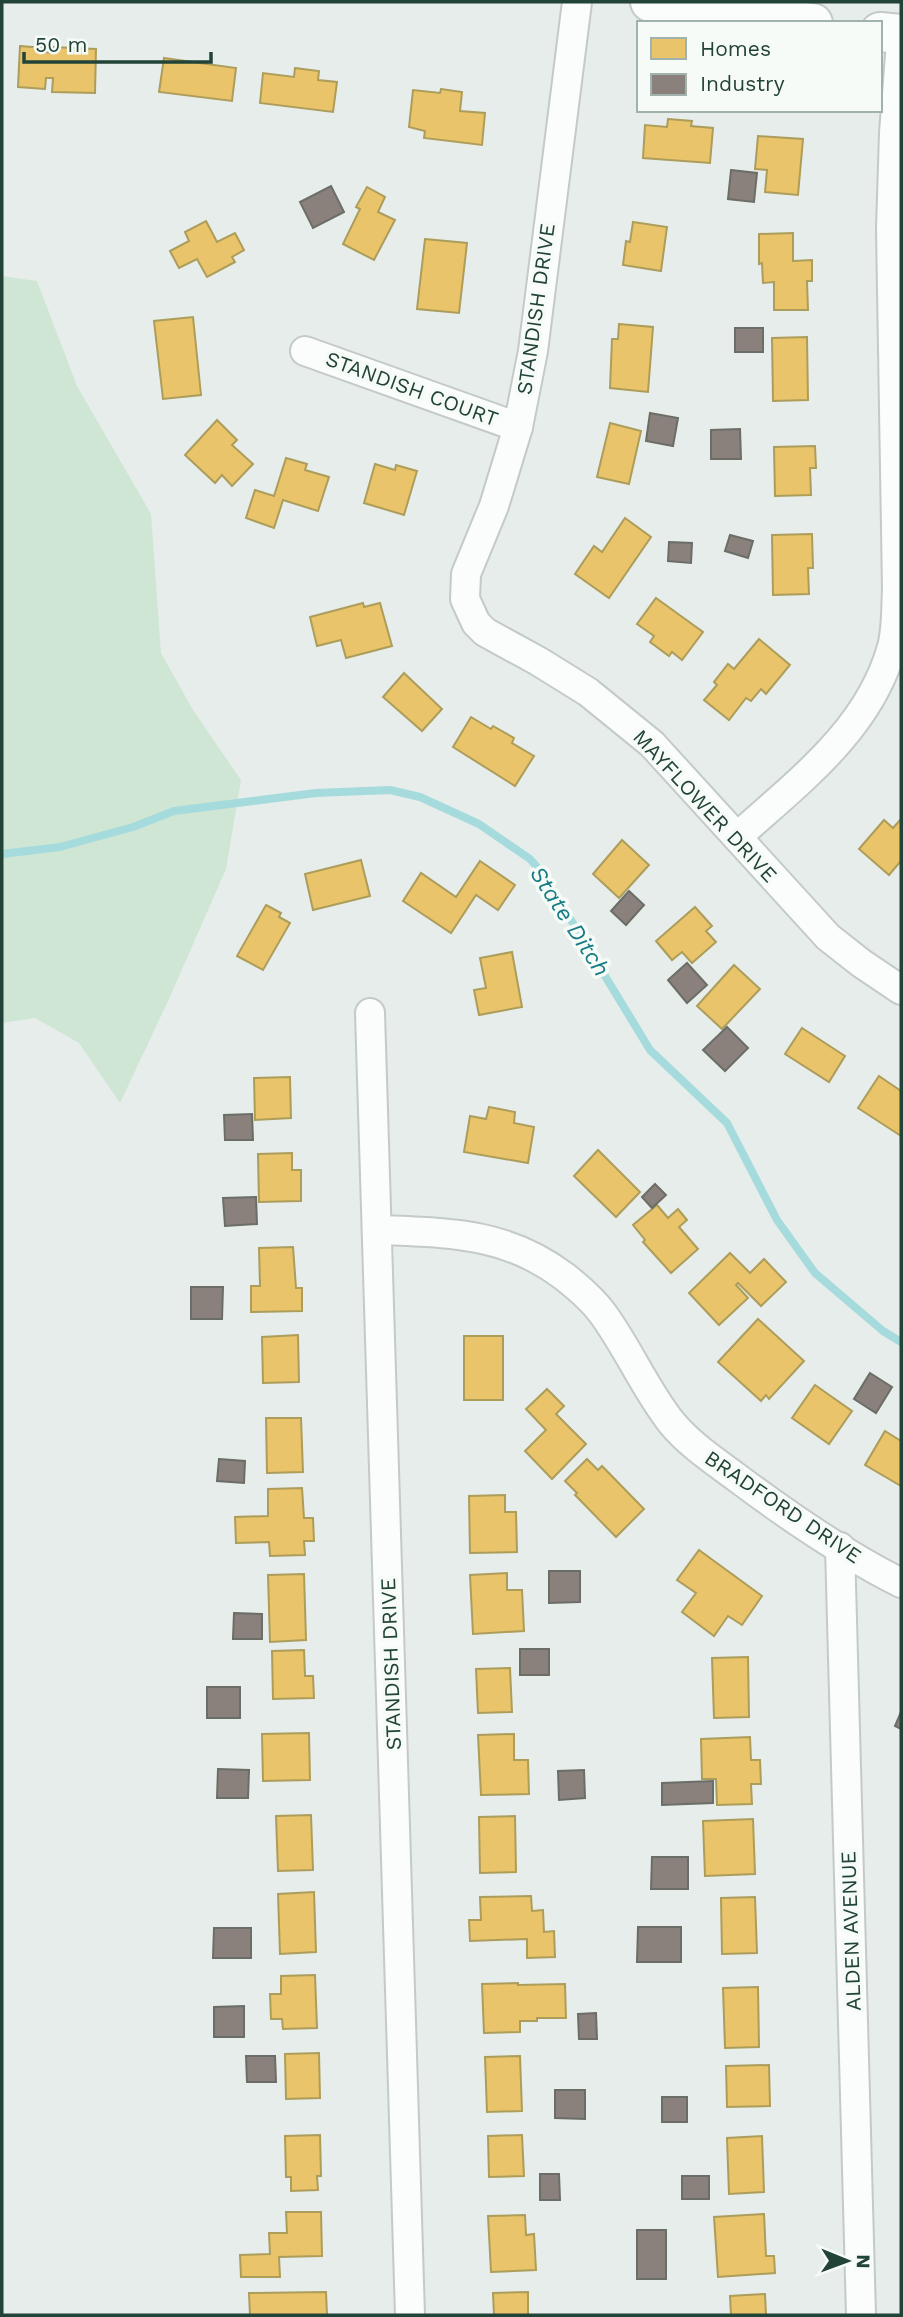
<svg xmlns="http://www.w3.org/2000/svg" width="903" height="2317" font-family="'Work Sans',sans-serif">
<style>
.green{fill:#d0e6d5}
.homes{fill:#e9c46a;stroke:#ad9d5b;stroke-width:2}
.industry{fill:#8a817c;stroke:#6b6e67;stroke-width:2}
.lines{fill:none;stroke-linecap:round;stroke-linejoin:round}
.stream{stroke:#a6dbdd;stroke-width:8}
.street-casing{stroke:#c4cac7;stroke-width:32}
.secondary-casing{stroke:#c2cbc7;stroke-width:42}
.street{stroke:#fbfcfc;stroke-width:28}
.secondary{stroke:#fbfcfc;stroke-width:38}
.labels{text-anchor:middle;stroke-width:7;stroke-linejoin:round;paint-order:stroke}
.street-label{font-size:21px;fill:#224337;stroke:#f6fbf8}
.water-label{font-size:23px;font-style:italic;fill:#177c84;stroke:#f6fbf8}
</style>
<rect width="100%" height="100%" fill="#e7edea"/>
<polygon class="green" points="2,276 37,281 77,386 151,514 161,653 193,710 241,780 226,869 169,999 120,1103 79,1043 35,1018 2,1023"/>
<g class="homes">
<polygon points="20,46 44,48 44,52 53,53 53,47 96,49 95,93 52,92 53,78 46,78 45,89 18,87"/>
<polygon points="164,58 236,68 232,101 159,92"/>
<polygon points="295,68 319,71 318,80 337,82 333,112 260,103 263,73 294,77"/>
<polygon points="441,89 462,92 460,111 485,113 482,145 424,138 425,131 409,127 413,90 440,93"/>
<polygon points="668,119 692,121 691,126 713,128 710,163 643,158 645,125 667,127"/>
<polygon points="758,136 803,139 798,195 765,192 767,170 755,169"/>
<polygon points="367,187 385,197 378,212 395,220 374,260 343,244 360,209 356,207"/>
<polygon points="206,221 217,242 235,233 244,250 232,257 235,262 207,277 197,259 179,268 170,251 189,241 185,232"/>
<polygon points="633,222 667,227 661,271 623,265 626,241 630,242"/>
<polygon points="793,233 793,261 812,260 812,281 807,281 808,310 774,310 774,282 763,283 762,263 759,264 759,234"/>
<polygon points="425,239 467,243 459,313 417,309"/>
<polygon points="193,317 201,395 163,399 154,321"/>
<polygon points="619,324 653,327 648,392 610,388 612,339 618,339"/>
<polygon points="807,337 808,400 773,401 772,338"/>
<polygon points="217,420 237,440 232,445 253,464 232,486 222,475 215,483 185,455"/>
<polygon points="610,423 641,431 629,484 597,477"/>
<polygon points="815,446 816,468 810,468 811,495 775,496 774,447"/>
<polygon points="286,458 307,464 305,470 329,477 318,511 283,500 274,528 246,518 255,490 274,496"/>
<polygon points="375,464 395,470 396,465 417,471 404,515 364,503"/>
<polygon points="625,518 651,537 609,598 575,574 594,546 602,552"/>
<polygon points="812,534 813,568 808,568 809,594 773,595 772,535"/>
<polygon points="656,598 703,632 682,660 672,652 669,656 650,642 654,636 637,624"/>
<polygon points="363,603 364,607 380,603 392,646 346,658 341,640 317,646 310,617"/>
<polygon points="759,639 790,665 766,694 761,689 751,701 746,698 729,720 704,700 717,685 714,682 728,664 734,669"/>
<polygon points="404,673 442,709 422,731 383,697"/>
<polygon points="471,717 491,729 493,726 514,738 512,743 534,756 515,786 453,747"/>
<polygon points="901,819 901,861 889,875 859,849 884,820 893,828"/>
<polygon points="622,840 649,865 619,898 593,874"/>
<polygon points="361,860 370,896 313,910 305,874"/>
<polygon points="480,861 515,885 498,910 476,895 451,933 403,901 421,873 456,897"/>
<polygon points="266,905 281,913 279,917 290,923 263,970 237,956"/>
<polygon points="695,907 712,926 706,931 716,942 692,963 682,952 672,960 656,941"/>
<polygon points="512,952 522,1007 479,1015 474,990 486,988 480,958"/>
<polygon points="734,965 760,989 722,1029 697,1006"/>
<polygon points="802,1028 845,1056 829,1082 785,1054"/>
<polygon points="879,1076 901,1091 901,1136 858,1108"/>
<polygon points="290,1077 291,1118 255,1120 254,1078"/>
<polygon points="489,1107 515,1112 514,1123 534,1127 528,1163 464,1152 470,1116 486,1119"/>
<polygon points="598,1150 640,1192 616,1217 574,1176"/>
<polygon points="292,1153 292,1170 301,1170 301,1201 259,1202 258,1154"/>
<polygon points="657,1205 668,1218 678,1209 687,1220 679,1227 698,1249 671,1273 643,1242 645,1240 633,1225"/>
<polygon points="293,1247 296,1288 302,1288 302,1311 251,1312 251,1286 260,1286 259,1248"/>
<polygon points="730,1253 750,1273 764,1259 786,1282 761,1306 738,1283 736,1285 748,1298 719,1325 689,1293"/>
<polygon points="758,1319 804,1361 769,1399 766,1395 761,1401 718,1362"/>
<polygon points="298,1335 299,1382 263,1383 262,1337"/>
<rect x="464" y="1336" width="39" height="64"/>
<polygon points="815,1385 852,1411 829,1444 792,1418"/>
<polygon points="547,1389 564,1406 556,1414 586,1444 552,1479 525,1451 546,1430 526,1409"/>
<polygon points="266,1418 301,1418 303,1472 267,1473"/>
<polygon points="885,1431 901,1441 901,1486 865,1465"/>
<polygon points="587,1459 598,1470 602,1466 644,1509 616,1537 575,1495 577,1493 565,1481"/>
<polygon points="302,1488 304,1518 313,1518 314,1541 304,1541 305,1555 270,1556 269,1542 236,1543 235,1517 268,1516 268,1489"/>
<polygon points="505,1495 505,1512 516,1512 517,1552 470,1553 469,1496"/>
<polygon points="699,1550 762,1596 742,1625 728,1616 714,1636 682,1612 696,1593 677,1580"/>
<polygon points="507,1573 507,1590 522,1590 524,1631 473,1634 470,1575"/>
<polygon points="304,1574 306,1640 270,1642 268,1575"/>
<polygon points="304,1650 305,1676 313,1676 314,1698 273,1699 272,1651"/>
<polygon points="748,1657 749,1717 714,1718 712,1658"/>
<polygon points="510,1668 512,1712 478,1713 476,1669"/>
<polygon points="309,1733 310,1780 263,1781 262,1734"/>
<polygon points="514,1734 514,1760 528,1760 529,1794 481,1795 478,1735"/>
<polygon points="750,1737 751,1760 760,1760 761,1784 751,1784 752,1804 717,1805 716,1779 702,1779 701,1739"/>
<polygon points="311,1815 313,1870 278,1871 276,1816"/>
<polygon points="515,1816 516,1872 480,1873 479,1817"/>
<polygon points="753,1819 755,1874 705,1876 703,1821"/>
<polygon points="314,1892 316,1952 280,1954 278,1894"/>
<polygon points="531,1896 532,1911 543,1910 544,1932 554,1931 555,1957 527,1958 527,1939 470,1941 469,1920 481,1920 480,1897"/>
<polygon points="755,1897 757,1953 722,1954 721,1898"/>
<polygon points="315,1975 317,2028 283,2029 282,2019 271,2019 270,1994 281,1994 281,1976"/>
<polygon points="518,1983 518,1985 565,1984 566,2018 537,2018 537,2021 520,2021 520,2032 484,2033 482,1984"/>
<polygon points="758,1987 759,2047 725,2048 723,1988"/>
<polygon points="319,2053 320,2098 286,2099 285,2054"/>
<polygon points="520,2056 522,2111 487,2112 485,2057"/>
<polygon points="769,2065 770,2106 727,2107 726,2066"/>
<polygon points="320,2135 321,2176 317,2176 318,2190 291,2191 291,2177 286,2177 285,2136"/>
<polygon points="522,2135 524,2176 489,2177 488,2136"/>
<polygon points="762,2136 764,2192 729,2194 727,2138"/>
<polygon points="286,2212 321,2212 322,2256 279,2257 280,2277 241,2277 240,2255 270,2254 269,2233 287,2233"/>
<polygon points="764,2214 766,2256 774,2256 775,2273 718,2277 714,2217"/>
<polygon points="525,2215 526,2235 534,2234 536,2270 491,2272 488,2216"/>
<polygon points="326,2292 327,2315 250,2315 249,2293"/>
<polygon points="528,2292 528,2315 494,2315 493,2293"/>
<polygon points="765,2294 766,2315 731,2315 730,2296"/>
</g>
<g class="industry">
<polygon points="731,170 757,173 754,202 728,199"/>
<polygon points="331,186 344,212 313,228 300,202"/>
<rect x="735" y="328" width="28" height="24"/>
<polygon points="650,413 678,418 673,446 646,441"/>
<polygon points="740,429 741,459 711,459 711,430"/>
<polygon points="730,535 753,541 748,558 725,551"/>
<polygon points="669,542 692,543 691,563 668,561"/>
<polygon points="629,891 644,905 626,925 611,911"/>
<polygon points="687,963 707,985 687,1003 668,980"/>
<polygon points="727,1027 748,1048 725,1071 703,1050"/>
<polygon points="252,1114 253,1140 225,1140 224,1115"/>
<polygon points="655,1184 666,1195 652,1208 642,1197"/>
<polygon points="256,1197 257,1224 225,1226 223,1198"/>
<polygon points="191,1287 223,1287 222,1319 191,1319"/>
<polygon points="870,1373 892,1387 876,1413 854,1399"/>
<polygon points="219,1459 245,1461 244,1483 217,1481"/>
<polygon points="549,1571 580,1571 580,1602 549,1603"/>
<polygon points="234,1613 262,1614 262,1639 233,1639"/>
<rect x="520" y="1649" width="29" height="26"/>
<rect x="207" y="1687" width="33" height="31"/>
<polygon points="901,1712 901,1729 895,1726"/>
<polygon points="218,1769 249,1770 248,1798 217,1798"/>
<polygon points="584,1770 585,1798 559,1800 558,1771"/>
<polygon points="713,1781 713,1803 662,1805 662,1783"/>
<polygon points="652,1857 688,1857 688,1889 651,1889"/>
<polygon points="638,1927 681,1927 681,1962 637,1962"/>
<polygon points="214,1928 251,1928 251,1958 213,1958"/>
<polygon points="244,2006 244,2037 214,2037 214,2007"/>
<polygon points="596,2013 597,2039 579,2039 578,2014"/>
<polygon points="246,2056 275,2056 276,2082 247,2082"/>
<polygon points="555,2090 585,2090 585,2119 555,2118"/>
<rect x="662" y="2097" width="25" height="25"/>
<polygon points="540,2174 559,2174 560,2200 540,2200"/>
<rect x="682" y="2176" width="27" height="23"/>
<rect x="637" y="2230" width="29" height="49"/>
</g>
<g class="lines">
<polyline class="stream" points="2,854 60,847 133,827 174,811 316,793 390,790 420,797 479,824 530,859 543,874 650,1050 727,1123 777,1220 815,1273 883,1331 901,1342"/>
<g class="street-casing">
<g id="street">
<polyline points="577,2 533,351 518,427 508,460 494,506 466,574 465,599 476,623 485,632 538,661 588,692 652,744 828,937 861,963 901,990"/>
<polyline points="305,351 518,427"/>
<path d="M737,837C798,782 869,730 892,647C897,628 896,607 897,588L891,229L894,133L901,42"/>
<polyline points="370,1013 410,2315"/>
<path d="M379,1230C449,1233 506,1232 565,1277C579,1288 593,1300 603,1314C628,1348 645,1389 671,1422C689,1444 713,1460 736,1477C788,1516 843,1554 901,1583"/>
<polyline points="840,1547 861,2315"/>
</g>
</g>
<g class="secondary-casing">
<g id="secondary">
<polyline points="650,2 813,23"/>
<polyline points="880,32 901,34"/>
</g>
</g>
<use href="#street" class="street"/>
<use href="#secondary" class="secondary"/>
</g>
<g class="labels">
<g class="street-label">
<text transform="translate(536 309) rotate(-82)" y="7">STANDISH DRIVE</text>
<text transform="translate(412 389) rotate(20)" y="7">STANDISH COURT</text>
<text transform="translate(705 806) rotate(47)" y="7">MAYFLOWER DRIVE</text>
<text transform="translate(783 1507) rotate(34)" y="7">BRADFORD DRIVE</text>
<text transform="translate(391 1664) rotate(-92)" y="7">STANDISH DRIVE</text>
<text transform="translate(851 1931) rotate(-92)" y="7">ALDEN AVENUE</text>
</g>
<g class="water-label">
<text transform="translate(570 921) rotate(57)" y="8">State Ditch</text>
</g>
</g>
<rect width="903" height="2317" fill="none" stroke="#224337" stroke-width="7"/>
<rect x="637" y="21" width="245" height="91" fill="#f6fbf8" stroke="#a1b1ab" stroke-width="2"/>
<rect x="651" y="38" width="35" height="21" fill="#e9c46a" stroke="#a1b1ab" stroke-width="2"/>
<text x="700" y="56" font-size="21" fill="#224337">Homes</text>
<rect x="651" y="74" width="35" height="21" fill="#8a817c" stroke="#a1b1ab" stroke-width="2"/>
<text x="700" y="91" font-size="21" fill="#224337">Industry</text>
<g transform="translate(847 2261) rotate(91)" stroke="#f6fbf8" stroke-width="5" paint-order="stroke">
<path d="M0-5L12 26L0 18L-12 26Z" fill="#224337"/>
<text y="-10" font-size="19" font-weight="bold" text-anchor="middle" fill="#224337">N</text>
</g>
<path d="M24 52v10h187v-10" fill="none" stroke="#224337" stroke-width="3.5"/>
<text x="35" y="52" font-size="21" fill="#224337" stroke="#f6fbf8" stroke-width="5" paint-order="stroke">50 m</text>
</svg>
